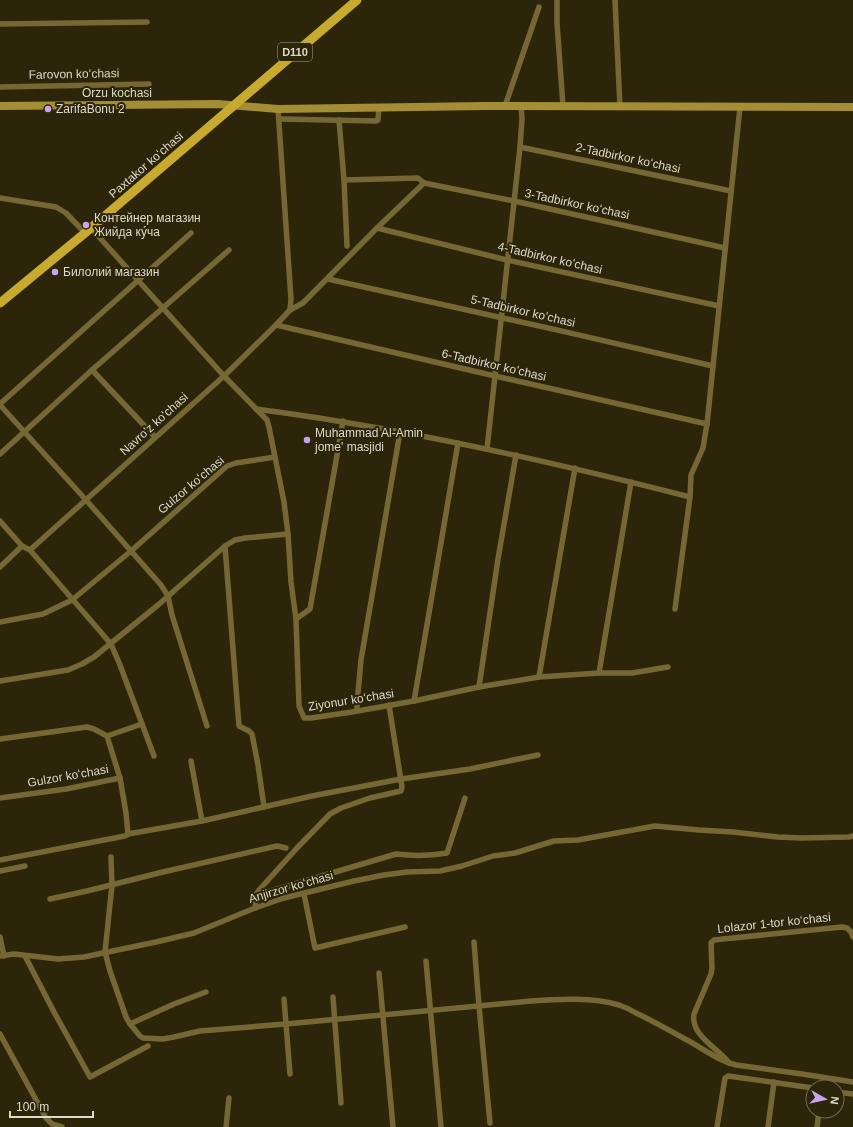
<svg xmlns="http://www.w3.org/2000/svg" width="853" height="1127" font-family="Arial,sans-serif">
<style>
.lines{fill:none;stroke-linecap:round;stroke-linejoin:round}
.minor{stroke:#766834;stroke-width:5.5}
.secondary{stroke:#a48e34;stroke-width:8}
.primary{stroke:#c8ab2e;stroke-width:9}
.poi-dot{fill:#c7a6ef;stroke:#2c250a;stroke-width:1.5}
.labels{text-anchor:middle;stroke-width:4;stroke-linejoin:round;paint-order:stroke}
.shield{fill:#2c250a;stroke:#a9a491;stroke-width:1}
.shield-label{font-size:11px;font-weight:bold;fill:#dedacb}
.street-label{font-size:12px;fill:#dedacb;stroke:#2c250a}
.poi-label{font-size:12px;fill:#dedacb;stroke:#2c250a;text-anchor:start}
</style>
<rect width="100%" height="100%" fill="#2c250a"/>
<g class="lines">
<g class="minor">
<polyline points="557,0 557,23 563,106"/>
<polyline points="615,0 620,107"/>
<polyline points="0,24 147,22"/>
<polyline points="0,87 149,84"/>
<polyline points="505,106 539,7"/>
<polyline points="278,109 291,299 290,310"/>
<polyline points="279,119 376,121 378,120 379,107"/>
<polyline points="339,120 344,180 347,246"/>
<polyline points="520,147 731,191"/>
<polyline points="344,180 418,178 424,183 514,201 725,248"/>
<polyline points="0,198 56,207 66,213 85,233"/>
<polyline points="91,228 224,376 267,420 269,427 284,502 288,534 291,582 296,619 299,706 304,718 311,718 352,712 414,701 479,687 539,677 599,673 632,673 668,667"/>
<polyline points="377,228 507,260 719,306"/>
<path d="M328,279C456,307 585,336 713,366"/>
<polyline points="276,325 495,376 707,424"/>
<polyline points="92,370 155,437"/>
<polyline points="0,404 191,233"/>
<polyline points="0,405 86,500 161,585 168,596 172,615 207,726"/>
<path d="M256,409C285,413 314,417 343,422C460,441 576,468 690,497"/>
<polyline points="487,449 520,147 522,119 521,106"/>
<polyline points="0,454 92,370 229,250"/>
<polyline points="0,521 22,546 30,550 111,644 120,665 154,756"/>
<polyline points="225,546 239,726 249,731 252,734 258,765 264,807"/>
<polyline points="30,550 224,376 276,325 290,310 303,303 377,228 424,183"/>
<polyline points="0,567 22,546"/>
<polyline points="675,609 690,497 691,475 703,448 707,424 740,107"/>
<polyline points="296,619 310,609 343,421"/>
<polyline points="0,622 43,614 72,600 131,551 227,466 236,463 275,457"/>
<polyline points="599,673 631,482"/>
<polyline points="539,677 575,468"/>
<polyline points="0,681 68,670 82,664 94,657 158,605 225,546 235,540 245,538 288,534"/>
<polyline points="479,687 498,559 516,455"/>
<polyline points="414,701 458,443"/>
<polyline points="357,710 357,704 361,660 400,432"/>
<polyline points="0,739 87,727 94,729 107,736 142,724"/>
<polyline points="191,761 202,821"/>
<polyline points="120,778 126,813 128,834 202,821 312,796 401,779 470,769 538,755"/>
<polyline points="0,798 66,789 120,778 107,736"/>
<polyline points="111,857 112,885 105,952 110,971 126,1017 130,1024 174,1004 206,992"/>
<polyline points="0,860 125,836 128,834"/>
<polyline points="0,871 25,866"/>
<path d="M257,893L271,891L396,854C413,856 430,856 447,853L465,798"/>
<polyline points="304,894 315,948 405,927"/>
<polyline points="50,899 87,891 163,872 277,846 286,848"/>
<polyline points="255,908 256,896 259,890 297,848 330,814 341,808 370,798 401,791 402,787 389,705"/>
<polyline points="0,937 4,956"/>
<polyline points="474,942 479,1006 490,1123"/>
<polyline points="0,956 14,954 58,959 84,957 156,942 194,933 255,908 284,898 354,881 384,875 407,872 440,871 462,866 493,856 515,853 554,841 578,840 655,826 699,830 733,832 778,837 801,838 849,837 853,836"/>
<polyline points="25,956 54,1012 90,1077 148,1046"/>
<polyline points="426,961 441,1127"/>
<polyline points="379,973 393,1127"/>
<polyline points="333,997 341,1103"/>
<polyline points="284,999 290,1074"/>
<path d="M130,1024L140,1036L143,1038L163,1039L174,1037L200,1031L286,1024L531,1001C558,999 593,997 619,1005C625,1007 631,1010 636,1013C653,1021 669,1030 685,1039C703,1048 716,1060 736,1065L802,1074L853,1082"/>
<polyline points="0,1034 46,1118 52,1124 62,1127"/>
<path d="M729,1063C718,1048 690,1035 694,1014L711,974L712,968L711,943L714,940L723,939L842,927L847,928L851,932L853,937"/>
<polyline points="837,1092 853,1094"/>
<polyline points="226,1127 229,1098"/>
<polyline points="717,1127 725,1078 728,1076 813,1088"/>
<polyline points="768,1127 774,1082"/>
<polyline points="817,1127 819,1111"/>
</g>
<polyline class="secondary" points="0,106 218,104 278,109 484,106 853,107"/>
<polyline class="primary" points="0,303 85,233 357,0"/>
</g>
<g class="poi-dot">
<circle cx="48" cy="109" r="4"/>
<circle cx="86" cy="225" r="4"/>
<circle cx="55" cy="272" r="4"/>
<circle cx="307" cy="440" r="4"/>
</g>
<g class="labels">
<rect class="shield" x="278" y="43" width="34" height="18" rx="3"/>
<g class="shield-label">
<text x="295" y="56">D110</text>
</g>
<g class="street-label">
<text transform="translate(74 74) rotate(-1)" y="4">Farovon koʻchasi</text>
<text x="117" y="97">Orzu kochasi</text>
<text transform="translate(628 158) rotate(12)" y="4">2-Tadbirkor koʻchasi</text>
<text transform="translate(146 165) rotate(-41)" y="4">Paxtakor koʻchasi</text>
<text transform="translate(577 204) rotate(12)" y="4">3-Tadbirkor koʻchasi</text>
<text transform="translate(550 258) rotate(13)" y="4">4-Tadbirkor koʻchasi</text>
<text transform="translate(523 311) rotate(13)" y="4">5-Tadbirkor koʻchasi</text>
<text transform="translate(494 365) rotate(13)" y="4">6-Tadbirkor koʻchasi</text>
<text transform="translate(154 424) rotate(-42)" y="4">Navro'z ko'chasi</text>
<text transform="translate(191 485) rotate(-40)" y="4">Gulzor koʻchasi</text>
<text transform="translate(351 700) rotate(-9)" y="4">Ziyonur koʻchasi</text>
<text transform="translate(68 776) rotate(-10)" y="4">Gulzor koʻchasi</text>
<text transform="translate(291 887) rotate(-16)" y="4">Anjirzor koʻchasi</text>
<text transform="translate(774 923) rotate(-6)" y="4">Lolazor 1-tor ko‘chasi</text>
</g>
<g class="poi-label">
<text x="56" y="113">ZarifaBonu 2</text>
<text x="94" y="222">Контейнер магазин<tspan x="94" dy="14">Жийда ку́ча</tspan></text>
<text x="63" y="276">Билолий магазин</text>
<text x="315" y="437">Muhammad Al-Amin<tspan x="315" dy="14">jome' masjidi</tspan></text>
</g>
</g>
<g transform="translate(825 1099) rotate(98)"><circle r="19" fill="#2c250a" stroke="#736d57"/>
<path d="M0-3L7 15L0 10L-7 15Z" fill="#c7a6ef"/>
<text y="-6" font-size="11" font-weight="bold" text-anchor="middle" fill="#dedacb">N</text>
</g>
<path d="M10 1111v6h83v-6" fill="none" stroke="#dedacb" stroke-width="2"/>
<text x="16" y="1111" font-size="12" fill="#dedacb" stroke="#2c250a" stroke-width="3" paint-order="stroke">100 m</text>
</svg>
